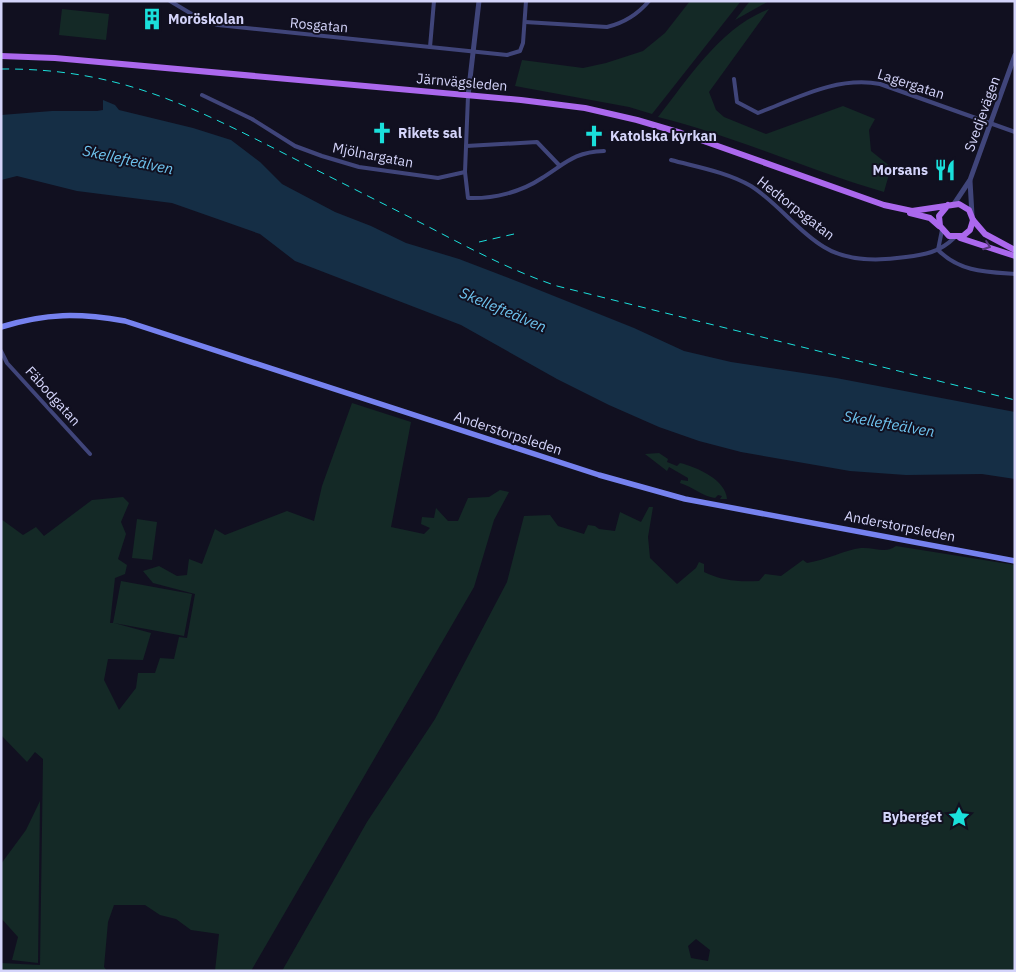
<svg xmlns="http://www.w3.org/2000/svg" width="1016" height="972" font-family="'IBM Plex Sans',sans-serif">
<style>
.green{fill:#142926;fill-rule:evenodd}
.water{fill:#152e45}
.lines{fill:none;stroke-linecap:round;stroke-linejoin:round}
.minor{stroke:#40457a;stroke-width:4}
.tertiary{stroke:#40457a;stroke-width:5}
.secondary{stroke:#7682ef;stroke-width:5.5}
.primary{stroke:#ab68ed;stroke-width:6}
.rail{stroke:#1ae0db;stroke-width:1;stroke-dasharray:8 6;stroke-linecap:butt}
.oneway{stroke:#56387c}
.labels{text-anchor:middle;stroke-width:4;stroke-linejoin:round;paint-order:stroke}
.poi-label{font-size:14px;font-weight:bold;fill:#d4d4fa;stroke:#111020;text-anchor:start}
.street-label{font-size:14px;fill:#d4d4fa;stroke:#111020}
.water-label{font-size:15px;font-style:italic;fill:#6ec3ee;stroke:#111020}
</style>
<rect width="100%" height="100%" fill="#111020"/>
<g class="green">
<polygon points="690,1 741,1 652,114 629,107 515,86 522,60 583,68 606,63 643,51 665,33"/>
<polygon points="750,1 769,1 735,20"/>
<polygon points="62,9 109,14 106,40 59,35"/>
<path d="M769,9L709,92L716,110L724,117L766,134L843,106L875,119L869,130L871,151L891,167L884,192C807,170 735,136 658,117C689,78 720,28 769,9Z"/>
<polygon points="352,403 411,422 391,527 424,534 430,528 421,524 422,517 434,518 436,508 448,521 458,521 468,498 489,497 500,490 509,492 494,520 474,587 251,971 215,971 219,934 191,930 176,919 160,915 145,905 114,905 108,922 104,967 107,971 1,971 1,963 40,965 43,759 35,752 27,762 1,735 1,519 23,535 36,527 44,536 92,500 123,497 129,503 121,522 126,534 118,559 127,565 125,574 115,578 110,623 113,623 121,581 192,594 184,636 114,623 151,633 143,660 108,659 104,680 119,710 136,688 138,673 155,673 160,658 174,659 179,637 187,638 195,594 153,583 143,571 159,566 177,576 187,575 189,559 202,564 215,529 225,535 287,511 314,521 322,486"/>
<path d="M659,453L668,459L667,462L677,466L680,463C697,467 726,480 727,499H720L722,496L718,495L715,498C702,496 693,487 680,483L681,480L688,481V478L669,467L667,471L645,454Z"/>
<path d="M649,507H653L648,537L650,558L677,584L696,568L699,562L704,564V572C723,581 738,582 759,581L765,574L781,576L803,560L807,563C826,560 845,550 861,548C874,547 886,554 896,546L1015,565V971H282L367,822L435,719L507,582L524,516L550,515L558,526L584,534L588,525L595,526L599,529L615,531L620,512L641,522ZM696,939L710,950L708,961L691,958L688,946Z"/>
<polygon points="137,519 157,522 152,560 132,558"/>
<polygon points="40,801 38,963 12,960 18,937 1,918 1,864 26,830"/>
</g>
<polygon class="water" points="103,100 115,105 119,110 193,128 231,140 260,162 282,184 335,212 371,226 406,243 459,259 524,284 634,328 684,351 731,362 836,378 1015,412 1015,479 982,474 906,475 850,471 741,452 699,441 659,427 609,405 557,379 461,325 295,261 260,234 172,203 77,191 17,176 1,180 1,115 52,111 97,111 103,110"/>
<g class="lines">
<g class="minor">
<polyline points="170,1 200,19 218,25 507,55 520,51 523,43 526,1"/>
<path d="M525,22L607,27C624,23 638,14 649,1"/>
<polyline points="430,47 434,1"/>
<path d="M734,79L737,102L758,113C797,98 837,76 880,84L1015,132"/>
<polyline points="202,95 252,119 295,146 322,156 359,167 438,178 465,172"/>
<path d="M468,96L465,172L468,198C494,199 521,192 542,178C566,163 574,152 604,151"/>
<polyline points="466,146 537,142 559,165"/>
<path d="M671,160C697,167 727,172 751,186C778,203 797,231 824,247C848,262 879,261 906,257C924,255 940,252 954,238"/>
<path d="M938,250C960,272 986,272 1015,274"/>
<polyline points="938,250 942,230"/>
<polyline points="1,351 7,363 90,454"/>
</g>
<g class="tertiary">
<polyline points="468,96 479,1"/>
<polyline points="970,181 972,215"/>
<polyline points="954,204 970,180 1015,55"/>
</g>
<path class="secondary" d="M1,327C47,313 78,313 125,321L599,475L685,499L1015,561"/>
<g class="primary">
<polyline points="1,56 55,58 521,100 585,108 637,120 681,133 884,205 912,211 959,204 969,210 973,220 970,230 963,236 949,236 940,226 939,216 948,205"/>
<polyline points="910,213 930,218 939,226"/>
<polyline points="973,220 985,234 1015,250"/>
<polyline points="960,238 1015,256"/>
</g>
<g class="rail">
<path d="M1,69C118,68 191,106 291,157C336,180 382,203 427,226C469,248 512,271 557,286L1015,400"/>
<polyline points="479,242 514,234"/>
</g>
</g>
<defs><path id="oneway-chevron" d="M-2-3.5L2.5 0L-2 3.5" fill="none" stroke-width="1.6" stroke-linecap="round" stroke-linejoin="round" transform="scale(1.25)"/></defs>
<use class="oneway" href="#oneway-chevron" transform="translate(987 246) rotate(20)"/>
<defs>
<g id="building-bare" transform="scale(1.725)"><path d="M-4-6H4V6H1V3H-1V6H-4ZM-2.5-4.3h1.7v1.8h-1.7ZM.8-4.3h1.7v1.8H.8ZM-2.5-1h1.7V.8h-1.7ZM.8-1h1.7V.8H.8Z" fill="#1ae0db" stroke="#111020" stroke-width="2.5" paint-order="stroke"/></g>
<g id="church-bare" transform="scale(1.725)"><path d="M-1.2-6h2.4v3.5h3.3v2.4h-3.3V6h-2.4V-.1h-3.3v-2.4h3.3Z" fill="#1ae0db" stroke="#111020" stroke-width="2.5" paint-order="stroke"/></g>
<g id="restaurant-bare" transform="scale(1.725)"><path d="M-5-6h1v4h1v-4h1v4h1v-4h1v5L-1.5 .5V6h-2V.5L-5-1ZM5-6V6H3V1.5H1.5Q1.5-4 5-6Z" fill="#1ae0db" stroke="#111020" stroke-width="2.5" paint-order="stroke"/></g>
<g id="sight-bare" transform="scale(1.725)"><path d="M0-6L1.8-2.2L6-1.7L2.9 1.2L3.7 5.4L0 3.3L-3.7 5.4L-2.9 1.2L-6-1.7L-1.8-2.2Z" fill="#1ae0db" stroke="#111020" stroke-width="2.5" paint-order="stroke"/></g>
</defs>
<g fill-rule="evenodd">
<use href="#building-bare" x="152" y="19"/>
<use href="#church-bare" x="382" y="133"/>
<use href="#church-bare" x="594" y="136"/>
<use href="#restaurant-bare" x="945" y="170"/>
<use href="#sight-bare" x="959" y="817"/>
</g>
<g class="labels">
<g class="poi-label">
<text x="168" y="24">Moröskolan</text>
<text x="398" y="138">Rikets sal</text>
<text x="610" y="141">Katolska kyrkan</text>
<text x="928" y="175" text-anchor="end">Morsans</text>
<text x="942" y="822" text-anchor="end">Byberget</text>
</g>
<g class="street-label">
<text transform="translate(319 25) rotate(5)" y="5">Rosgatan</text>
<text transform="translate(462 82) rotate(5)" y="5">Järnvägsleden</text>
<text transform="translate(911 84) rotate(18)" y="5">Lagergatan</text>
<text transform="translate(982 114) rotate(-70)" y="5">Svedjevägen</text>
<text transform="translate(373 155) rotate(11)" y="5">Mjölnargatan</text>
<text transform="translate(796 208) rotate(38)" y="5">Hedtorpsgatan</text>
<text transform="translate(53 396) rotate(48)" y="5">Fäbodgatan</text>
<text transform="translate(508 433) rotate(18)" y="5">Anderstorpsleden</text>
<text transform="translate(900 526) rotate(11)" y="5">Anderstorpsleden</text>
</g>
<g class="water-label">
<text transform="translate(128 160) rotate(12)" y="5">Skellefteälven</text>
<text transform="translate(503 310) rotate(23)" y="5">Skellefteälven</text>
<text transform="translate(889 424) rotate(10)" y="5">Skellefteälven</text>
</g>
</g>
<rect width="1016" height="972" fill="none" stroke="#d4d4fa" stroke-width="5"/>
</svg>
